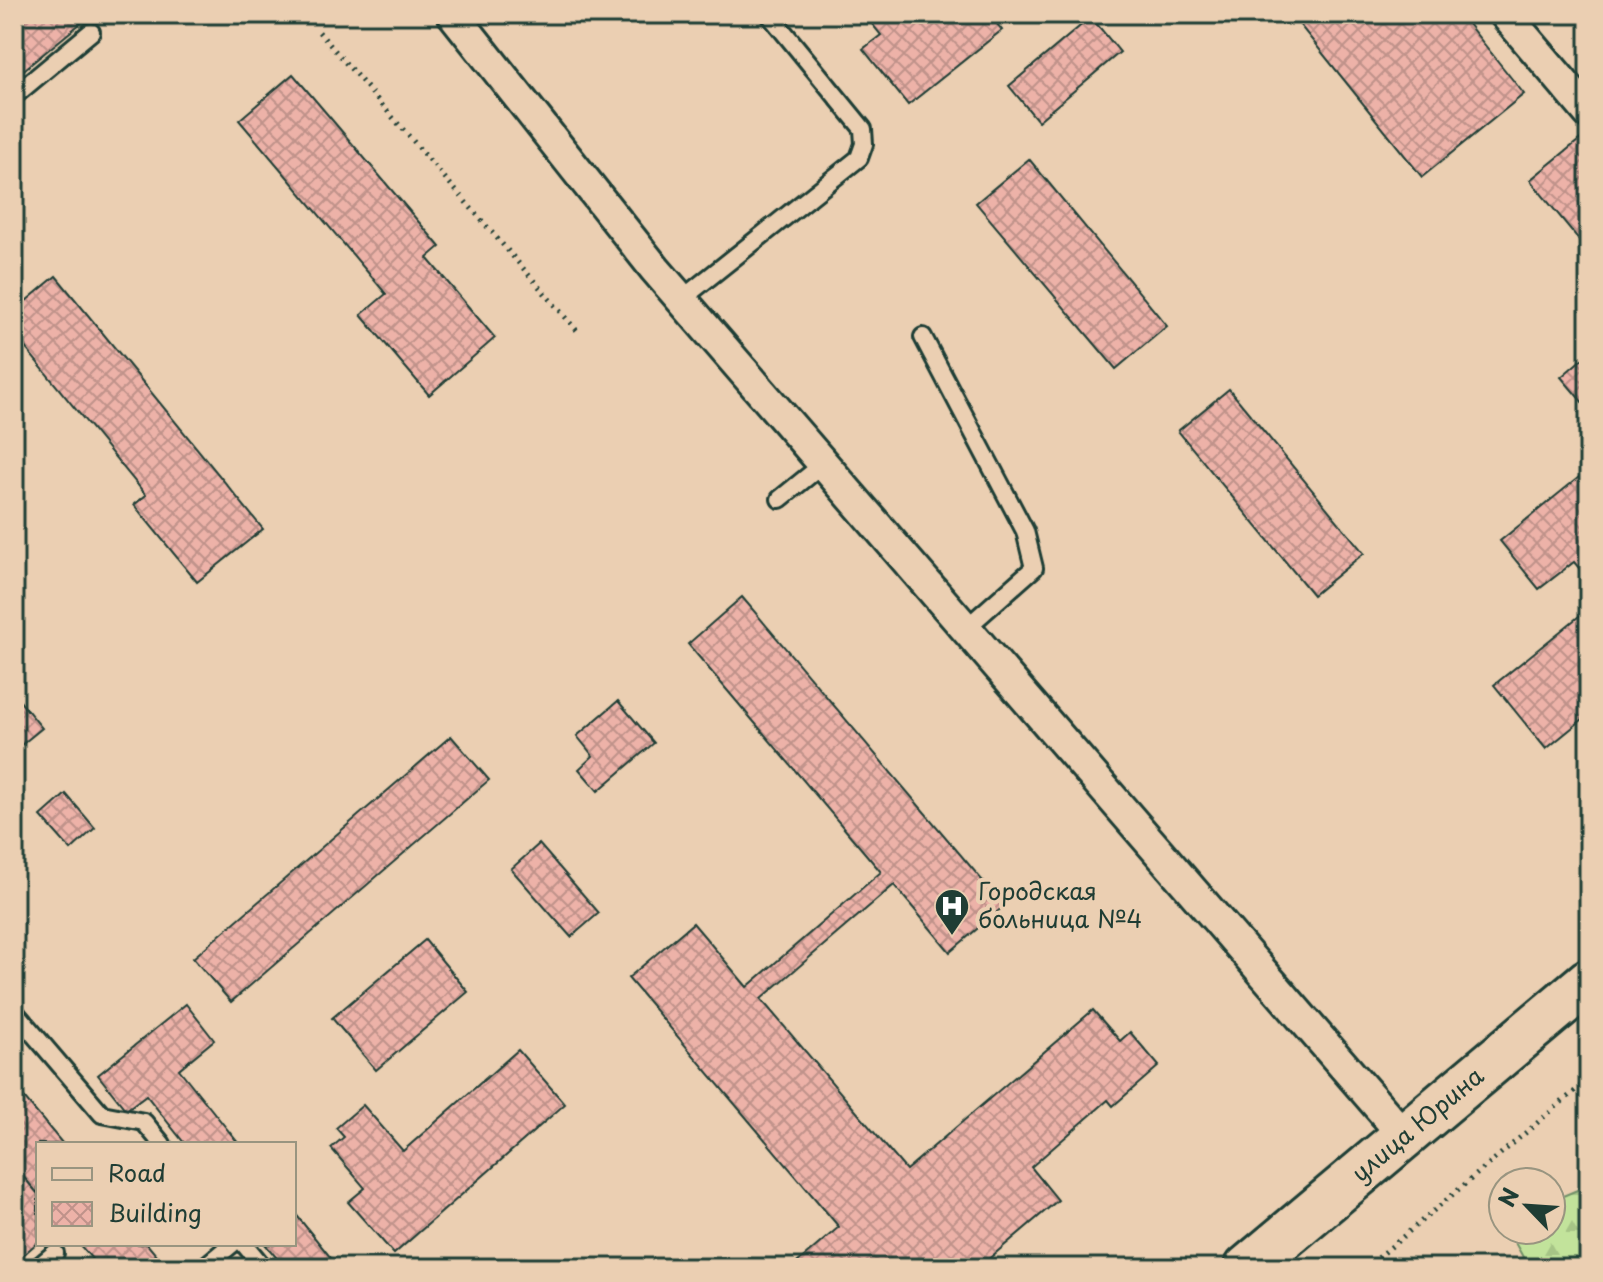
<svg xmlns="http://www.w3.org/2000/svg" width="1603" height="1282" font-family="'Playpen Sans',sans-serif">
<style>
.forest{fill:url(#forest-firs);stroke:#709068;stroke-width:2}
.building{fill:url(#building-cross-hatch);stroke:#1f3d34;stroke-width:2}
.lines{fill:none;stroke-linecap:round;stroke-linejoin:round}
.lane-casing{stroke:#1f3d34;stroke-width:22}
.street-casing{stroke:#1f3d34;stroke-width:36}
.secondary-casing{stroke:#1f3d34;stroke-width:50}
.path{stroke:#1f3d34;stroke-width:5;stroke-dasharray:2 6;stroke-linecap:butt}
.lane{stroke:#ebcfb2;stroke-width:16}
.street{stroke:#ebcfb2;stroke-width:30}
.secondary{stroke:#ebcfb2;stroke-width:44}
.labels{text-anchor:middle;stroke-width:8;stroke-linejoin:round;paint-order:stroke}
.poi-label{font-size:24px;fill:#1f3d34;stroke:#ebcfb2;text-anchor:start}
.street-label{font-size:24px;fill:#1f3d34;stroke:#ebcfb2}
</style>
<defs>
<pattern id="forest-firs" width="22" height="20" patternUnits="userSpaceOnUse" patternTransform="scale(2)"><rect width="22" height="20" fill="#c2e39b"/><path d="M5 1l3.5 6h-7zM16 11l3.5 6h-7z" fill="#a6c486"/></pattern>
<pattern id="building-cross-hatch" width="8" height="8" patternUnits="userSpaceOnUse" patternTransform="scale(2)"><rect width="8" height="8" fill="#edb2a8"/><path d="M0 0l8 8M0 8l8-8" fill="none" stroke="#bf928a"/></pattern>
</defs>
<rect width="100%" height="100%" fill="#ebcfb2"/>
<filter id="ink" filterUnits="userSpaceOnUse"><feTurbulence type="fractalNoise" baseFrequency=".0125" numOctaves="2"/><feDisplacementMap in="SourceGraphic" scale="16" xChannelSelector="R" yChannelSelector="G"/><feConvolveMatrix kernelMatrix="1 2 1 2 8 2 1 2 1" color-interpolation-filters="sRGB"/></filter>
<g filter="url(#ink)">
<polygon class="forest" points="1589,1185 1589,1268 1529,1268 1508,1230 1551,1230 1551,1201"/>
<g class="building">
<polygon points="31,14 92,14 14,78 14,28"/>
<polygon points="864,14 989,14 1002,30 908,105 863,49 881,35"/>
<polygon points="1291,14 1460,14 1524,94 1422,177"/>
<polygon points="1091,17 1120,52 1038,121 1009,86"/>
<polygon points="293,74 440,247 427,258 495,338 429,395 361,315 386,294 239,120"/>
<polygon points="1583,137 1589,145 1589,252 1530,180"/>
<polygon points="1029,159 1167,326 1116,369 976,203"/>
<polygon points="56,276 263,529 197,582 134,505 146,495 14,334 14,311"/>
<polygon points="1582,359 1589,368 1589,397 1583,403 1561,377"/>
<polygon points="1229,389 1364,553 1313,595 1178,431"/>
<polygon points="1589,469 1589,580 1574,562 1539,589 1500,541"/>
<polygon points="742,597 1004,906 950,952 894,885 761,999 906,1170 1093,1010 1120,1041 1130,1032 1159,1066 1113,1106 1108,1100 1031,1167 1058,1200 978,1268 915,1268 912,1264 907,1268 791,1268 839,1227 628,978 693,923 747,987 881,872 688,644"/>
<polygon points="1589,608 1589,714 1546,749 1494,685"/>
<polygon points="14,694 42,728 14,751"/>
<polygon points="618,701 654,743 598,791 579,769 593,756 577,736"/>
<polygon points="451,736 489,780 231,1002 193,958"/>
<polygon points="66,794 95,828 71,850 41,816"/>
<polygon points="539,844 599,913 571,937 511,869"/>
<polygon points="425,940 468,992 376,1070 332,1018"/>
<polygon points="186,1004 214,1040 179,1069 239,1144 185,1144 146,1095 126,1110 98,1075"/>
<polygon points="518,1050 565,1104 394,1254 348,1202 365,1188 331,1148 344,1137 336,1128 363,1105 403,1151"/>
<polygon points="14,1086 63,1144 38,1144 38,1194 14,1166"/>
<polygon points="14,1166 38,1194 38,1242 14,1263"/>
<polygon points="294,1212 339,1268 285,1268 265,1244 294,1244"/>
<polygon points="79,1244 147,1244 167,1268 81,1268 92,1259"/>
</g>
<g class="lines">
<g class="lane-casing">
<g id="lane">
<polyline points="14,96 91,32"/>
<polyline points="682,299 859,158 864,144 863,129 769,14"/>
<polyline points="923,337 1025,531 1034,568 965,629"/>
<polyline points="780,499 822,465"/>
<polyline points="14,1011 102,1114 144,1122 162,1144"/>
<polyline points="244,1244 264,1268"/>
<polyline points="37,1268 55,1253"/>
<polyline points="203,1268 232,1244"/>
</g>
</g>
<g class="street-casing">
<g id="street">
<polyline points="453,14 655,269 1405,1137"/>
<polyline points="1505,14 1589,113"/>
</g>
</g>
<g class="secondary-casing">
<polyline id="secondary" points="1247,1268 1589,981"/>
</g>
<g class="path">
<polyline points="319,32 579,333"/>
<polyline points="1366,1268 1589,1079"/>
</g>
<use href="#lane" class="lane"/>
<use href="#street" class="street"/>
<use href="#secondary" class="secondary"/>
</g>
</g>
<defs>
<g id="hospital-pin" transform="scale(1.8)"><path d="M0 17L-7.5 6A9.5 9.5 0 1 1 7.5 6Z" fill="#1f3d34" stroke="#ebcfb2"/><path d="M-5-5h3v3.5h4V-5h3V5h-3V1.5h-4V5h-3Z" fill="#fff"/></g>
</defs>
<g fill-rule="evenodd">
<use href="#hospital-pin" x="952" y="906"/>
</g>
<g class="labels">
<g class="poi-label">
<text x="978" y="900">Городская<tspan x="978" dy="28">больница №4</tspan></text>
</g>
<g class="street-label">
<text transform="translate(1418 1125) rotate(-40)" y="8">улица Юрина</text>
</g>
</g>
<rect width="1603" height="1282" fill="none" stroke="#ebcfb2" stroke-width="48"/>
<rect x="24" y="24" width="1555" height="1234" fill="none" stroke="#1f3d34" stroke-width="3" filter="url(#ink)"/>
<rect x="36" y="1142" width="260" height="104" fill="#ebcfb2" stroke="#999580" stroke-width="2"/>
<rect x="52" y="1168" width="40" height="12" fill="#ebcfb2" stroke="#999580" stroke-width="2"/>
<text x="108" y="1182" font-size="24" fill="#1f3d34">Road</text>
<rect x="52" y="1202" width="40" height="24" fill="url(#building-cross-hatch)" stroke="#999580" stroke-width="2"/>
<text x="108" y="1222" font-size="24" fill="#1f3d34">Building</text>
<g transform="translate(1527 1206) rotate(295)"><circle r="38" fill="#ebcfb2" stroke="#999580" stroke-width="2"/>
<path d="M0-6L14 30L0 20L-14 30Z" fill="#1f3d34"/>
<text y="-12" font-size="22" font-weight="bold" text-anchor="middle" fill="#1f3d34">N</text>
</g>
</svg>
